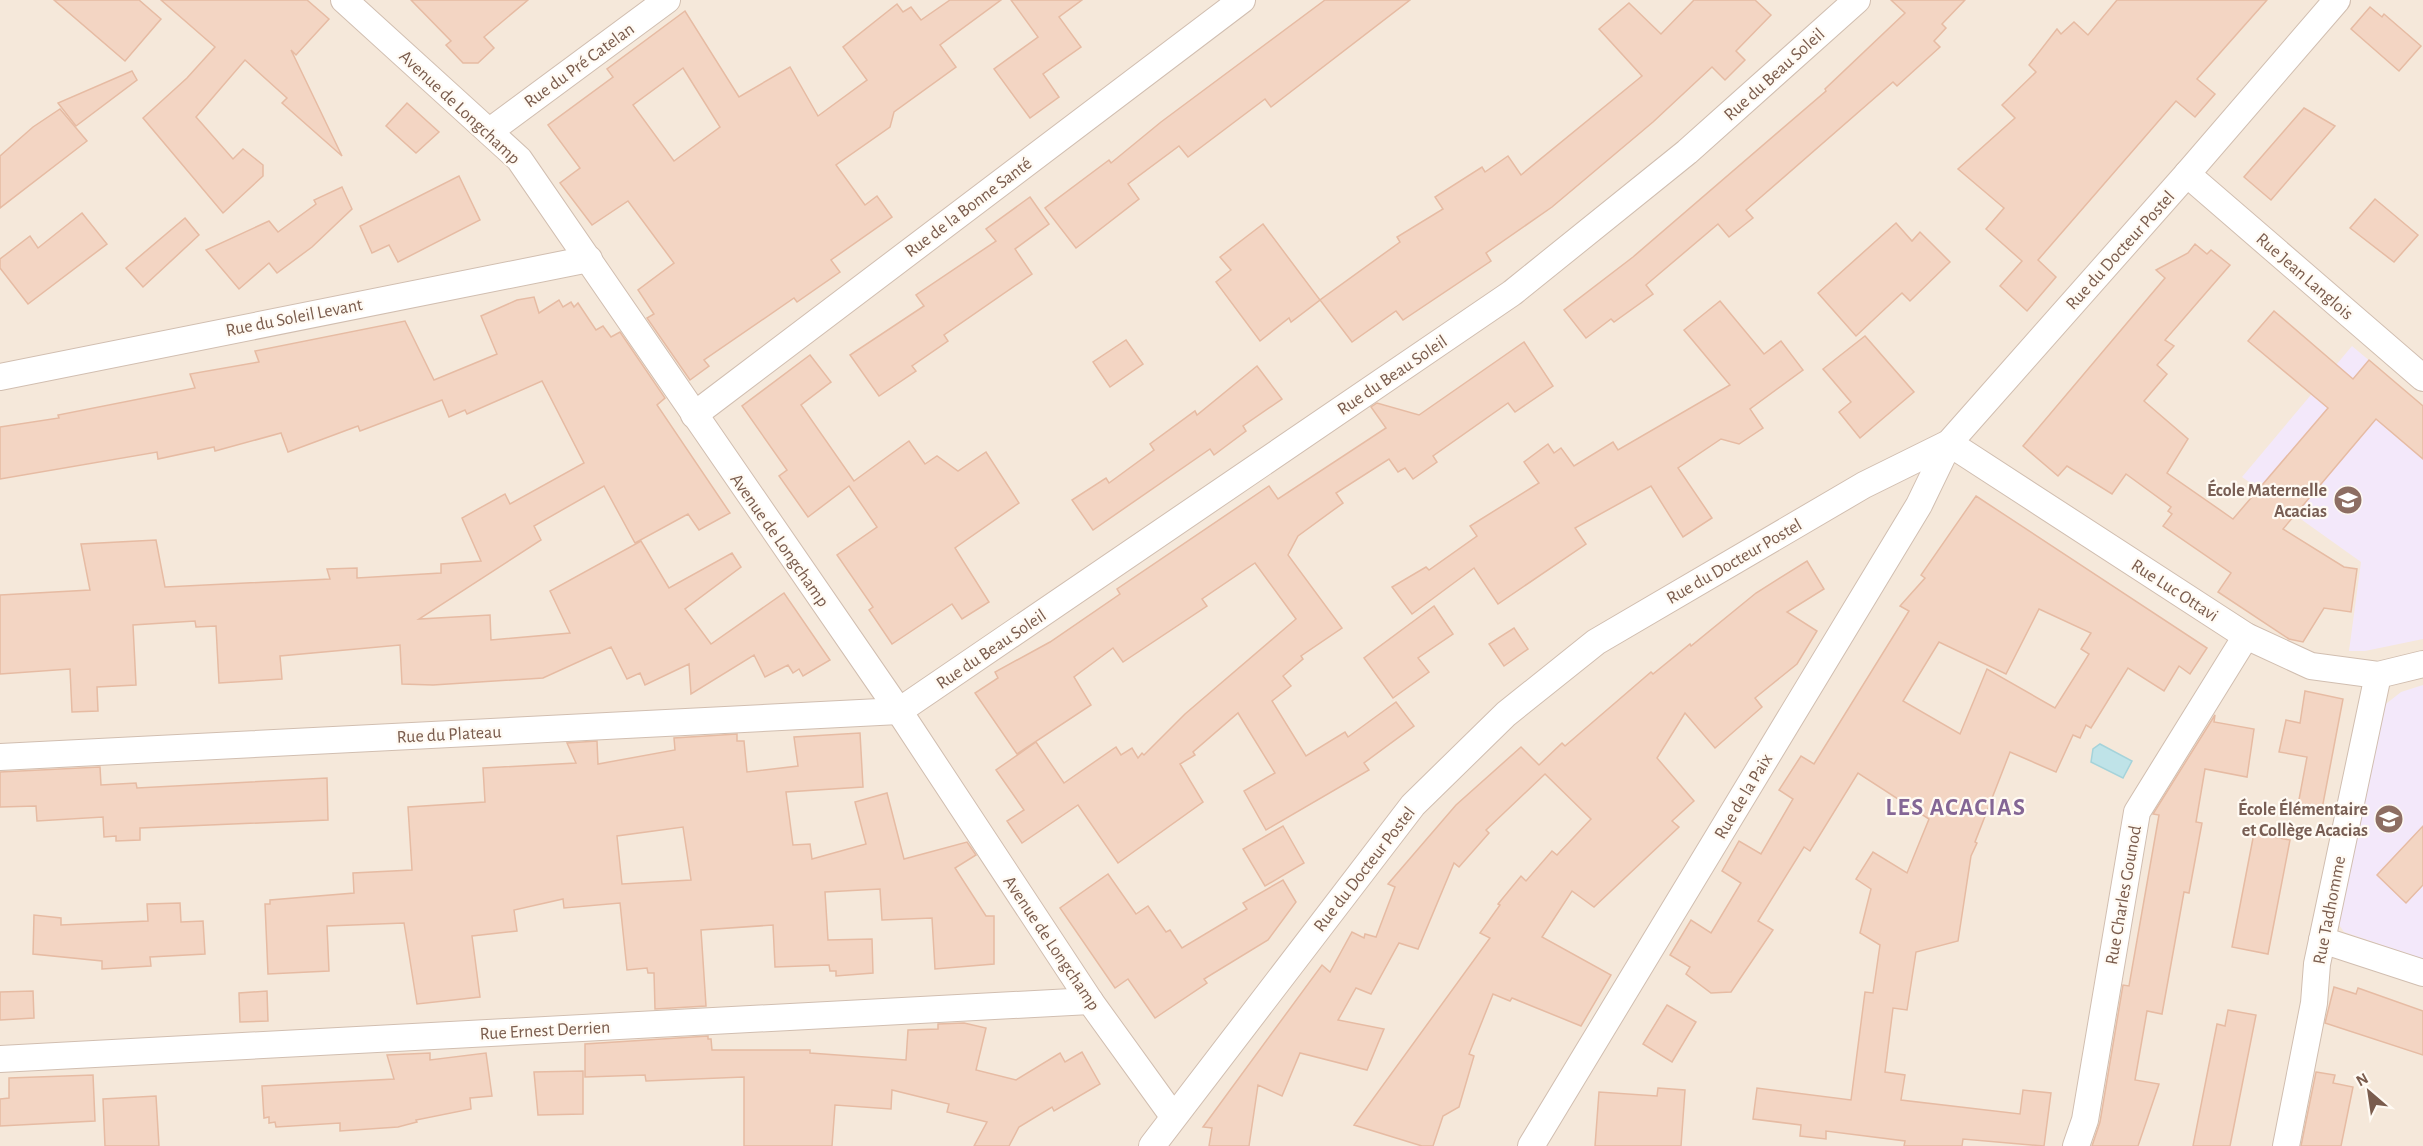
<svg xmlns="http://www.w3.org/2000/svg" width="2423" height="1146" font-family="'Alegreya Sans',sans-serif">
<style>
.residential{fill:#f5e8da}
.education{fill:#f3e8fa}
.water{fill:#bfe3e8;stroke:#a5d3da;stroke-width:1.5}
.building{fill:#f3d5c3;stroke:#e6bba3;stroke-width:1.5;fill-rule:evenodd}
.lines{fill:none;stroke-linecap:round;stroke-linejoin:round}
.street-casing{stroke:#d1beb0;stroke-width:28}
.street{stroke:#fff;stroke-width:26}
.labels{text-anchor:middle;stroke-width:4.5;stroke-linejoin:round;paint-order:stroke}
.street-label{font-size:18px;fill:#7a5c4d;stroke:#fffaf3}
.education-label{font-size:18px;font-weight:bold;fill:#785e54;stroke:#fffaf3;text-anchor:end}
.district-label{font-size:24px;font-weight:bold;letter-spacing:1.5px;fill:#846695;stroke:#fffaf3}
</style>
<rect width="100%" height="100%" fill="#fdf6ec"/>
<rect class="residential" x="0" y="0" width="2423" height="1146"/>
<g class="education">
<polygon points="2352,346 2423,406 2423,639 2365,651 2349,651 2361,562 2242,477"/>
<polygon points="2423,685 2423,959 2344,932 2337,922 2382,707 2401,692"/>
</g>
<polygon class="water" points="2100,744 2132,761 2123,778 2091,762 2093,749"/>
<g class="building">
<polygon points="54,0 139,0 161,19 125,61"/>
<polygon points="161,0 307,0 329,19 296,55 291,50 342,156 282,103 287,98 245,60 196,117 233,159 243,149 263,165 263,176 223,213 143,118 187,78 215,47"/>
<polygon points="411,0 528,0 484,37 494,48 478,63 463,63 446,45 451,41"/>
<path d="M950,0H1001L940,45L956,67L894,112L890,127L836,165L865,205L877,196L892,217L831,260L840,272L797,302L794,298L704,360L709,366L690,380L647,318L654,314L638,290L674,263L628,201L592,225L560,183L580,168L548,125L613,77L607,69L685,11L739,97L790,67L818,116L867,80L843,47L897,4L903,12L911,7L921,20ZM683,68L720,127L674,161L633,105Z"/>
<polygon points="1011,0 1082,0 1059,17 1081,47 1043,74 1059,97 1030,118 994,69 1038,37"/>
<polygon points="1325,0 1410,0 1271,107 1265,99 1188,157 1179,146 1128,184 1139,199 1076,248 1045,208 1109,160 1111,163 1161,122"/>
<polygon points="1694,0 1755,0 1771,15 1736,51 1745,60 1725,80 1712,67 1653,122 1552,207 1486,253 1491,261 1403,320 1396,311 1352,342 1320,300 1400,242 1397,237 1443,209 1435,197 1482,167 1485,172 1508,156 1521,175 1642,76 1599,29 1629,3 1661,34"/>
<polygon points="1891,0 1965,0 1942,24 1946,28 1934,41 1940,47 1897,86 1893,82 1746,210 1753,218 1729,237 1718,224 1646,285 1653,294 1614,322 1611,319 1586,338 1564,310 1633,257 1826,91 1825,89 1905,13"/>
<polygon points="2117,0 2267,0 2197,79 2215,94 2195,117 2176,101 2038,260 2056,277 2027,311 2000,286 2022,261 1986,229 2004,208 1958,169 2015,118 2002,105 2036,72 2029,65 2057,29 2061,34 2074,22 2088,35"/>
<polygon points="2370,7 2382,17 2384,14 2421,46 2399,71 2351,29"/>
<polygon points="132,71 137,80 76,126 58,103"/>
<polygon points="407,103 439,132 416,153 386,126"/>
<polygon points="2304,108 2335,126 2271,200 2244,177"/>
<polygon points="60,109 87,141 0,208 0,156 33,127"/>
<polygon points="459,176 480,220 398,262 389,245 372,253 360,226"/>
<polygon points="342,187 352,209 312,247 277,273 269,263 239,289 206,250 269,221 278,232 316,204 314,200"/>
<polygon points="1030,197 1049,224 1015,249 1032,274 944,335 948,341 912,366 916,371 879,396 850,355 924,306 916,295 996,241 986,229"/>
<polygon points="2375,199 2418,235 2394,262 2350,228"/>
<polygon points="82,213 107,244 28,304 0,268 0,259 30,236 38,248"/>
<polygon points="185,218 199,235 143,287 126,268"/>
<polygon points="1896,223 1912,241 1920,232 1950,262 1910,301 1902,293 1856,336 1818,293"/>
<polygon points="1263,224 1320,300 1291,322 1289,318 1260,341 1216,282 1231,270 1220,257"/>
<polygon points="2195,244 2207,254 2211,250 2230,265 2165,340 2174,346 2157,365 2167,374 2144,401 2188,439 2167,473 2233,519 2328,408 2248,341 2274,311 2353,379 2369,360 2423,406 2423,459 2376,419 2283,529 2344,567 2357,569 2351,612 2324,608 2303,642 2289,639 2218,592 2231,573 2163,526 2172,514 2168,511 2171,507 2126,474 2112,494 2067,466 2058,476 2023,446 2165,278 2156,270 2188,253"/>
<polygon points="534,297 539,313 559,300 563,307 571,302 574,307 578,303 596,330 603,326 611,337 620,332 665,398 657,405 730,513 699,530 688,514 635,543 604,486 534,526 541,540 419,619 490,615 491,640 570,633 550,591 641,541 669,588 732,553 741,567 685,609 711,644 784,593 830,660 803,676 799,669 793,673 788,665 765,677 754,655 691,694 689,664 645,685 640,673 627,679 611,647 543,678 433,685 402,684 400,645 280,656 282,679 219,683 216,626 196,627 195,621 133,625 136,685 97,687 98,711 72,712 70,669 0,674 0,595 90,590 81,544 156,540 165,587 330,579 327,569 357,568 357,578 441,573 441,564 481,561 462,518 505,494 510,504 584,463 542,381 467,414 465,410 449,417 442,400 360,431 358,426 288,452 281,433 215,451 214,447 158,459 157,452 0,479 0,427 59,418 58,415 195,388 190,374 259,362 255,351 405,321 434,380 497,354 481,316 517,300"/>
<polygon points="1720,301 1764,354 1781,341 1803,370 1750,409 1763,428 1739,444 1721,439 1678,468 1712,518 1683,537 1651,486 1575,528 1586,544 1498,604 1474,568 1412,614 1392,587 1426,567 1429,570 1477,536 1470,526 1539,483 1524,462 1548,444 1554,453 1561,448 1574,466 1613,442 1618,450 1730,385 1684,330"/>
<polygon points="1865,336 1914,392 1860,438 1839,412 1851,402 1823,369"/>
<polygon points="1126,340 1143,364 1110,387 1093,362"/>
<polygon points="1524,342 1553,386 1515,412 1508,403 1433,456 1437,462 1413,479 1405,468 1398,472 1389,459 1336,493 1343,503 1298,536 1288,555 1342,628 1301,656 1303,659 1283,676 1291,686 1272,701 1306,756 1345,732 1348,737 1396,702 1414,726 1364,763 1369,770 1266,830 1244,791 1275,773 1238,713 1193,752 1195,755 1180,764 1203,802 1118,863 1078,805 1022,843 1007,821 1024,810 996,770 1036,742 1064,783 1116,747 1121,755 1132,748 1138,758 1142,753 1144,755 1185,714 1296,619 1255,563 1202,599 1207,606 1123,662 1113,648 1074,677 1091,705 1017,754 975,693 998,678 995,672 1050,642 1120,594 1117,589 1269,486 1278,499 1386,428 1371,407 1377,403 1419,415"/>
<polygon points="810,355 831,382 801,405 854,481 909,441 925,464 937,456 958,471 986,452 1019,503 955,548 989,602 962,619 952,604 892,644 869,610 873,607 837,555 877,527 849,486 808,517 779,476 787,470 742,406"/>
<polygon points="1257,366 1282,399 1243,426 1246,431 1214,455 1210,449 1093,530 1072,500 1106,478 1109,483 1154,450 1150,444 1195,411 1197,415"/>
<path d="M1976,496L2207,648L2190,674L2179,666L2164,691L2128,668L2091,728L2086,725L2080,738L2073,735L2056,772L2010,752L1975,842L1977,843L1971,856L1958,941L1916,952L1907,1010L1893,1008L1885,1072L1905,1075L1901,1100L2020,1114L2023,1090L2051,1093L2044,1146L1963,1139L1962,1146H1904L1905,1141L1826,1131V1139L1800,1136L1801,1125L1753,1119L1757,1088L1851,1100L1865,992L1873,993L1880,945L1860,933L1871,889L1856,879L1873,852L1907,873L1929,819L1858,773L1810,851L1804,847L1758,921L1773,930L1731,992L1711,993L1686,974L1690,967L1670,955L1691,920L1711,933L1741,883L1722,871L1739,841L1761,854L1793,799L1779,790L1801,756L1814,764L1909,611L1900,606L1925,578L1921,575ZM2039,609L2091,633L2081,649L2089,654L2055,708L1987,669L1960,734L1903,701L1939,642L2006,674Z"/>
<polygon points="1807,561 1824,589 1787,612 1817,631 1797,664 1755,698 1762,707 1715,748 1685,713 1657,758 1694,801 1672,821 1679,827 1594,907 1572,891 1542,937 1611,975 1581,1026 1512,998 1510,1001 1493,994 1469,1054 1474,1056 1459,1107 1443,1116 1433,1146 1422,1146 1354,1125 1490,938 1480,933 1500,905 1498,904 1521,876 1526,881 1552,851 1557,855 1591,819 1545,774 1486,830 1489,833 1459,867 1454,863 1418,949 1399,943 1371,994 1356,988 1338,1020 1384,1029 1367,1070 1300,1053 1282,1096 1258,1085 1249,1146 1209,1146 1212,1128 1203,1127 1322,965 1330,972 1352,932 1364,938 1365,934 1376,937 1395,887 1388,884 1456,805 1521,747 1539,765 1562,743 1565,746 1651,672 1653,674 1690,644 1691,646 1756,593"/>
<polygon points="1434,606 1453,634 1418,658 1429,672 1393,698 1364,658"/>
<polygon points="1514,628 1528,649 1504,666 1489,644"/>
<polygon points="2305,691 2343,699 2322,809 2298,805 2307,757 2279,752 2286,720 2300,723"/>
<polygon points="2215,715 2214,722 2254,729 2247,777 2205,769 2196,822 2202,823 2189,893 2184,892 2162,1014 2147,1011 2135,1080 2159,1084 2138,1146 2092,1146 2100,1122 2123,985 2129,986 2159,815 2153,814"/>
<path d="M860,733L863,787L786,792L793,845L810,844L812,859L866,844L855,802L887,793L904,859L967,842L976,855L955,868L986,916H994V964L935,969L932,918L882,920L880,889L825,892L828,940L872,939L873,973L836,976V971H830L829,965L775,967L773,925L701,930L706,1006L655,1009L654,973H648L647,968L627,970L620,903L564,908L563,899L514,910L517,931L472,936L480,997L417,1004L404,923L327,926L329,971L268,974L265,904H270V900L354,893L353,873L412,870L408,807L485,802L483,768L576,763L567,743L597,741L598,764L675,750L674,738L737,734V741H744L747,772L798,766L794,737ZM683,827L691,880L622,884L617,836Z"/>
<polygon points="100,767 101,785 136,783 137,788 327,778 328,820 140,828 140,840 116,841 116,836 104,837 103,817 37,821 36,806 0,807 0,772"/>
<polygon points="1283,826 1304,863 1265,886 1243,849"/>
<polygon points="2423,826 2423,885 2406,903 2377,875"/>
<polygon points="2254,833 2290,840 2268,954 2232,947"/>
<polygon points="1108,874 1136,914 1148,906 1166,932 1170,930 1182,948 1247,909 1243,903 1283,880 1296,902 1268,940 1204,979 1207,983 1155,1018 1128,979 1115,988 1060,908"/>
<polygon points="180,903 181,922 203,921 205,954 150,957 151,966 102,969 102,961 33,954 34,915 61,918 61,925 148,921 147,904"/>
<polygon points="2334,987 2356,994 2358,988 2423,1011 2423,1055 2325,1023"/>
<polygon points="33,991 34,1018 0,1020 0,992"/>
<polygon points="267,991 268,1021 240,1022 239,993"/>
<polygon points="1667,1005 1696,1022 1672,1062 1643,1044"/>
<polygon points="2228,1010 2256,1015 2230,1146 2193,1146 2217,1024 2225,1026"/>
<polygon points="964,1023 986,1028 976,1070 1016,1080 1060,1053 1065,1062 1082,1052 1100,1084 1054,1111 1052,1107 1019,1127 1009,1146 974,1146 987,1122 947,1112 949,1104 892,1090 891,1109 835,1105 832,1146 744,1146 744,1077 646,1081 645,1075 585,1077 585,1044 708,1036 708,1039 711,1039 712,1050 810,1050 810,1053 906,1060 908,1030 938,1029 938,1024"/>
<polygon points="430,1053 430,1060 486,1053 492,1096 470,1098 471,1109 416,1120 417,1122 398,1127 340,1131 340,1123 276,1127 275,1122 269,1123 269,1117 264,1118 262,1086 394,1079 387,1055"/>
<polygon points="583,1071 583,1114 538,1115 534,1072"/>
<polygon points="2316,1072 2335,1075 2333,1083 2353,1087 2341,1146 2301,1146"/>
<polygon points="93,1075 95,1121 0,1126 0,1099 9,1098 9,1078"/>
<polygon points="1658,1088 1685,1090 1681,1146 1595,1146 1599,1092 1657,1096"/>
<polygon points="156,1096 159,1146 105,1146 103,1099"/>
</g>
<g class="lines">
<g class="street-casing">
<g id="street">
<polyline points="344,0 519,159 899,711 1090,1001 1173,1116"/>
<polyline points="490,131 667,0"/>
<polyline points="2187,174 2423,378"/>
<polyline points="0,377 589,259"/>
<polyline points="694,415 1242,0"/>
<polyline points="0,757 899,711 1512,293 1687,152 1857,0"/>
<polyline points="2322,940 2423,973"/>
<polyline points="0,1059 1090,1001"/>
<polyline points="1152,1146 1413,805 1506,714 1596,642 1864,485 1949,443 2187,174 2337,0"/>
<polyline points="1531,1146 1919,505 1949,443 2246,636 2311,666 2378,675 2423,664"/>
<polyline points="2076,1146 2085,1120 2137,812 2246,636"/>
<polyline points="2286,1146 2314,1003 2317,964 2378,675"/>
</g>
</g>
<use href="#street" class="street"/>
</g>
<defs>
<g id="school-disc" transform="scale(1.5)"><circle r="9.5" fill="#8d6e63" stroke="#fffaf3"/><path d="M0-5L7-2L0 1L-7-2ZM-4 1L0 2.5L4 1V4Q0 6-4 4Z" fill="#fff"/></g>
</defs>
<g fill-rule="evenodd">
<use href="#school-disc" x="2348" y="500"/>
<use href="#school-disc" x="2389" y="819"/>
</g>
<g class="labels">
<g class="street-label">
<text transform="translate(579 65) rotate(-36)" y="6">Rue du Pré Catelan</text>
<text transform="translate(1774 74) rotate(-42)" y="6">Rue du Beau Soleil</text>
<text transform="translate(460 107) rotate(43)" y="6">Avenue de Longchamp</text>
<text transform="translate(968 207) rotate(-37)" y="6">Rue de la Bonne Santé</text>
<text transform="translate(2120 250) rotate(-48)" y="6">Rue du Docteur Postel</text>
<text transform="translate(2305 276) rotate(41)" y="6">Rue Jean Langlois</text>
<text transform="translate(294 317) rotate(-11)" y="6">Rue du Soleil Levant</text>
<text transform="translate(1392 375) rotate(-34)" y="6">Rue du Beau Soleil</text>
<text transform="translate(780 540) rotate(55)" y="6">Avenue de Longchamp</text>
<text transform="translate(1734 561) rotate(-30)" y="6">Rue du Docteur Postel</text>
<text transform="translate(2175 590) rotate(33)" y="6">Rue Luc Ottavi</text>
<text transform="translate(991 649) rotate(-34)" y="6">Rue du Beau Soleil</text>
<text transform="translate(449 734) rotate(-3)" y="6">Rue du Plateau</text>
<text transform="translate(1743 796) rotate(-59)" y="6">Rue de la Paix</text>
<text transform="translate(1364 869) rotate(-52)" y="6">Rue du Docteur Postel</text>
<text transform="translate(2123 895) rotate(-80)" y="6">Rue Charles Gounod</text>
<text transform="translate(2329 910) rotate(-79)" y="6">Rue Tadhomme</text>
<text transform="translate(1052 943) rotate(56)" y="6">Avenue de Longchamp</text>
<text transform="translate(545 1030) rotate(-3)" y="6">Rue Ernest Derrien</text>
</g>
<g class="education-label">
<text x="2327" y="496">École Maternelle<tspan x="2327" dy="21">Acacias</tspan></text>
<text x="2368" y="815">École Élémentaire<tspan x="2368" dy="21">et Collège Acacias</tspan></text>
</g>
<g class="district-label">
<text x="1956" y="815">LES ACACIAS</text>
</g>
</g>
<g transform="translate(2369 1092) rotate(331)" stroke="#fffaf3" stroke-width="4.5" paint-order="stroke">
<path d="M0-4.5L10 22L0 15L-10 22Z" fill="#7a5c4d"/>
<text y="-9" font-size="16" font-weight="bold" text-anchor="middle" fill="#7a5c4d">N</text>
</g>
</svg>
